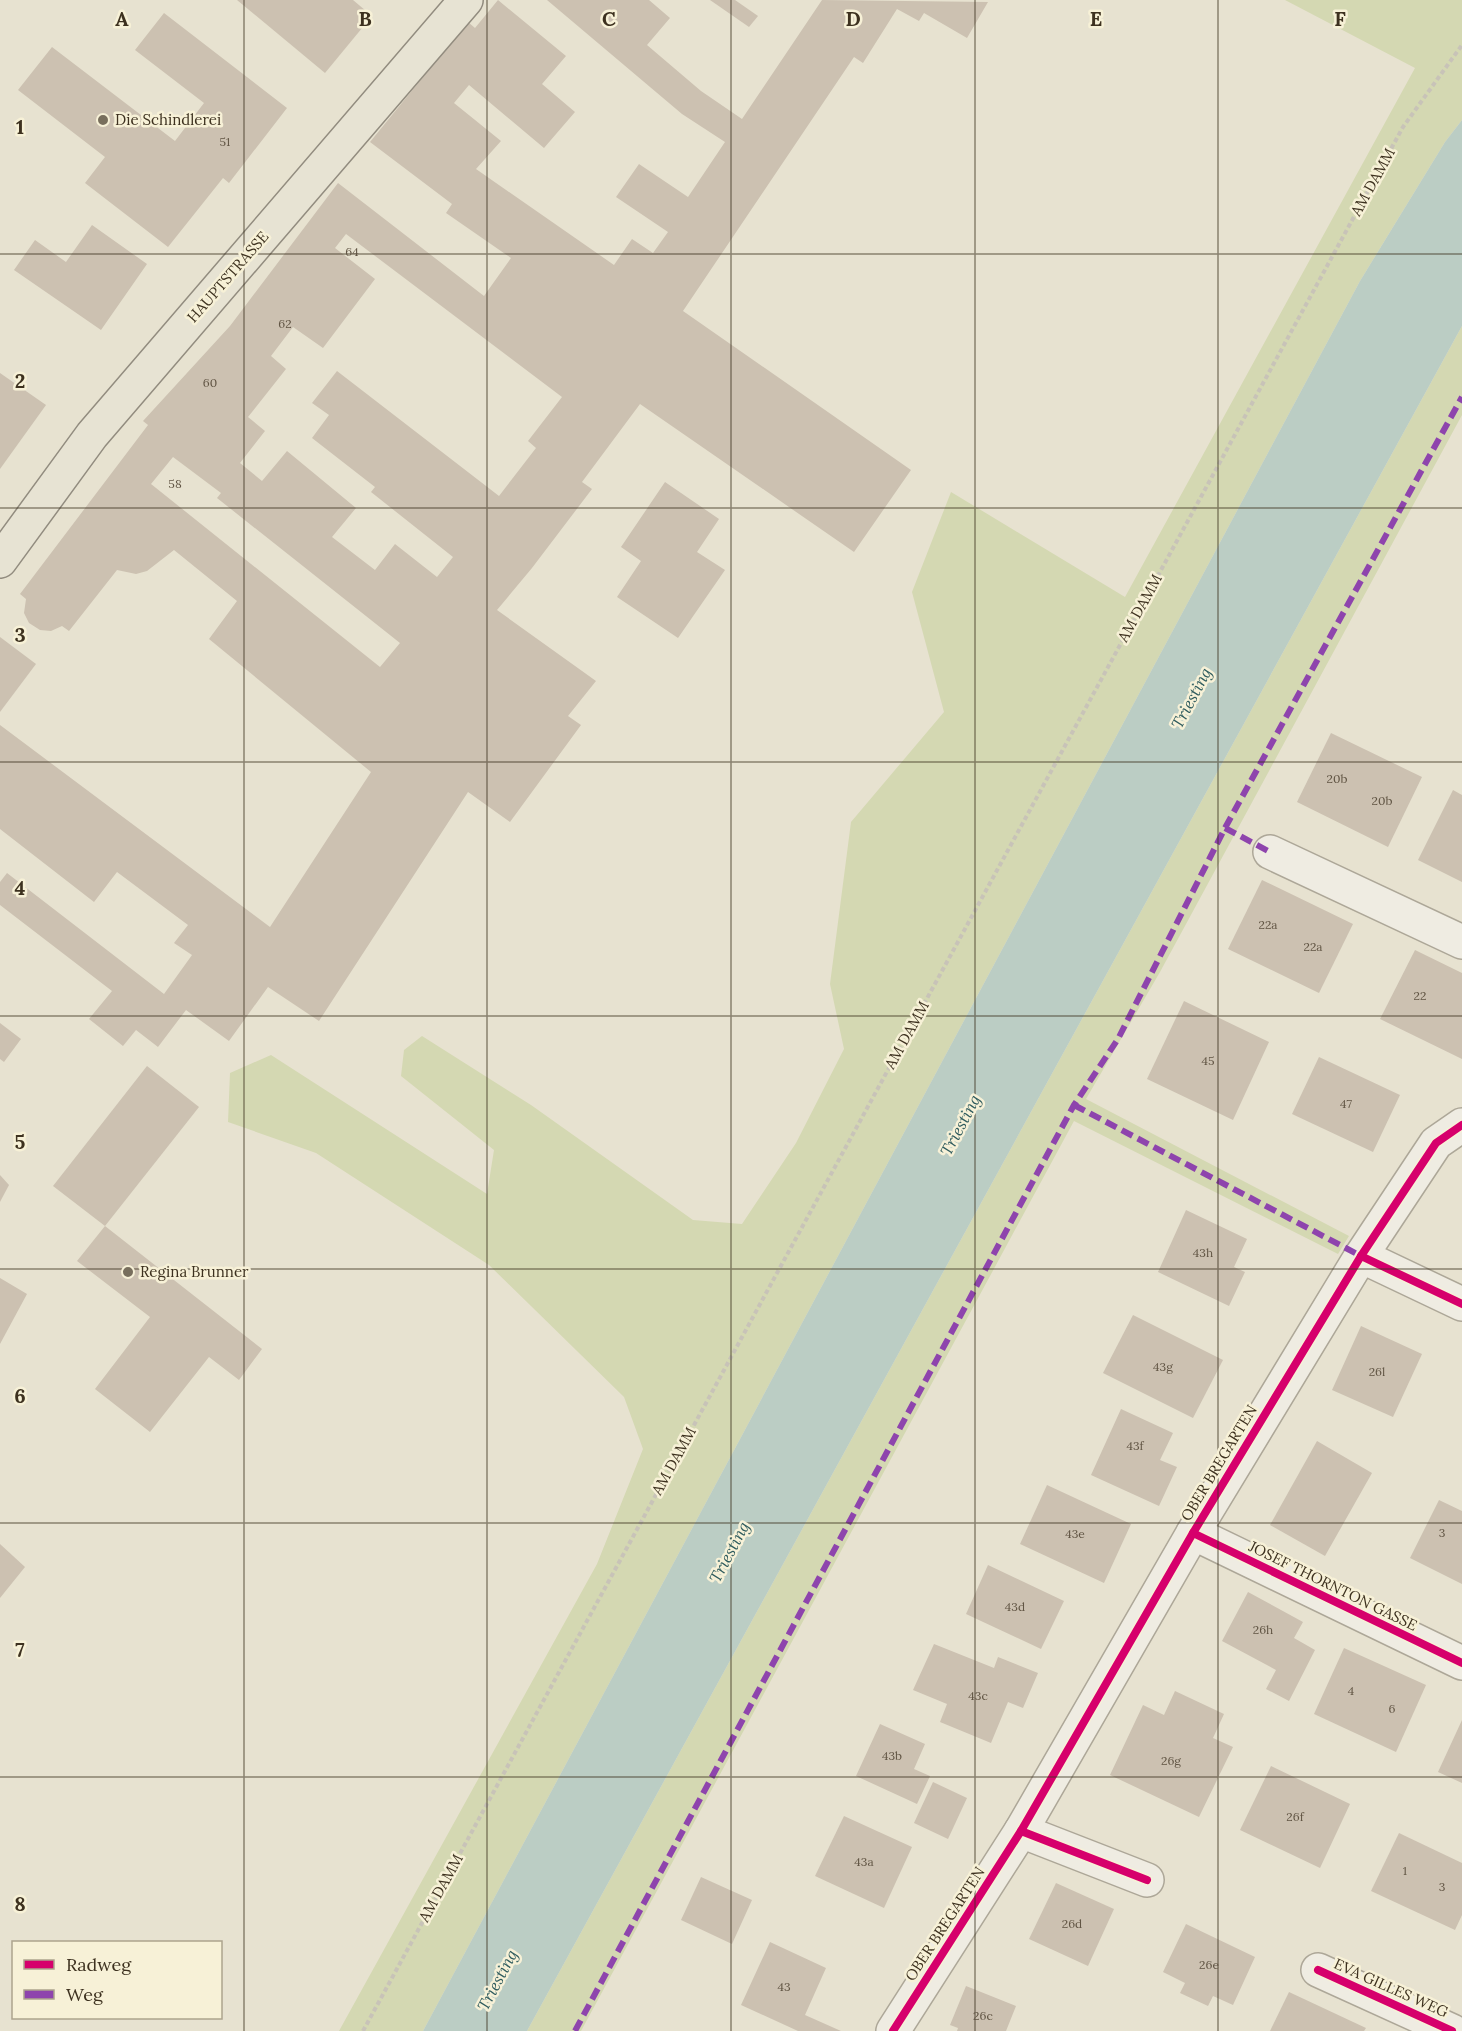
<svg xmlns="http://www.w3.org/2000/svg" width="1462" height="2031" font-family="Lora,serif">
<style>
.green{fill:#d4d8b2}
.water{fill:#bbcdc4}
.building{fill:#ccc1b1;fill-rule:evenodd}
.lines{fill:none;stroke-linecap:round;stroke-linejoin:round}
.minor-casing{stroke:#ada798;stroke-width:36}
.major-casing{stroke:#928c7f;stroke-width:36}
.path{stroke:#c8c3b8;stroke-width:4;stroke-dasharray:4.5 3;stroke-linecap:butt}
.minor{stroke:#efece2;stroke-width:33}
.major{stroke:#e7e3d3;stroke-width:33}
.quiet{stroke:#8e44ad;stroke-width:6;stroke-dasharray:12 6;stroke-linecap:butt}
.cycleway-casing{stroke:#f7f1d7;stroke-width:11}
.cycleway{stroke:#d6006c;stroke-width:8}
.grid{fill:none;stroke:#3d311f;stroke-width:1.5;stroke-opacity:0.55}
.poi-dot{fill:#786f5d;stroke:#f7f1d7;stroke-width:2}
.labels{text-anchor:middle;stroke-width:5;stroke-linejoin:round;paint-order:stroke}
.number-label{font-size:12px;fill:#615544}
.poi-label{font-size:15px;fill:#3d311f;stroke:#f7f1d7;text-anchor:start}
.street-label{font-size:15px;fill:#3d311f;stroke:#f7f1d7}
.water-label{font-size:16px;font-style:italic;fill:#2e5b5d;stroke:#f7f1d7}
.grid-label{font-size:20px;text-anchor:middle;font-weight:bold;fill:#3d311f;stroke:#f7f1d7;stroke-width:5;stroke-linejoin:round;paint-order:stroke}
</style>
<rect width="100%" height="100%" fill="#e7e2d0"/>
<g class="green">
<polygon points="1285,0 1462,0 1462,120 1445,142 1360,281 423,2031 339,2031 597,1564 643,1449 624,1397 489,1265 316,1153 228,1122 230,1073 271,1055 487,1194 494,1150 401,1076 404,1050 422,1036 531,1105 693,1220 742,1224 796,1143 844,1049 830,984 851,822 944,712 912,592 951,492 1125,597 1415,68"/>
<polygon points="1462,326 1462,415 1160,972 1086,1099 1349,1236 1338,1254 1074,1121 581,2031 527,2031"/>
</g>
<polygon class="water" points="1462,120 1462,326 527,2031 423,2031 1360,281 1445,142"/>
<g class="building">
<polygon points="237,0 353,0 372,16 325,73"/>
<path d="M498,0L566,56L542,84L575,112L544,148L469,85L454,103L501,141L476,169L614,265L632,239L653,253L668,232L616,197L639,164L688,197L725,142L682,114L547,0H649L670,18L647,45L701,91L742,119L822,0L988,2L967,38L924,13L919,21L897,9L863,63L854,57L683,311L911,470L854,552L640,404L582,482L592,489L532,568L497,610L596,681L568,716L581,725L510,822L468,792L319,1021L268,987L229,1041L186,1010L158,1047L136,1030L123,1046L89,1019L112,991L0,905V882L7,873L164,994L192,955L174,943L188,925L117,872L94,902L0,829V725L270,927L371,772L209,639L237,601L174,550L147,571L136,574L117,570L69,631L62,626L51,631L40,630L29,623L24,613L26,599L20,594L148,425L143,421L230,326L338,183L484,296L511,258L446,213L452,204L370,142L468,22L475,28ZM346,234L562,397L528,441L536,448L499,496L337,371L312,403L329,415L312,438L375,487L371,492L453,557L437,577L395,544L375,570L332,537L356,508L287,451L262,481L240,463L265,431L248,417L286,369L271,356L293,327L323,348L375,279L335,248ZM173,457L221,493L217,498L400,643L380,667L151,484Z"/>
<polygon points="710,0 735,0 758,16 749,27"/>
<polygon points="164,13 287,108 229,183 223,178 168,247 85,183 105,157 18,90 52,47 175,141 204,103 135,50"/>
<polygon points="92,225 147,264 101,330 14,270 35,240 66,262"/>
<polygon points="0,373 46,405 0,469"/>
<polygon points="665,482 719,519 697,552 725,570 678,638 617,597 641,561 621,547"/>
<polygon points="0,637 36,664 0,712"/>
<polygon points="1331,733 1422,777 1388,847 1297,802"/>
<polygon points="1453,790 1462,795 1462,882 1418,860"/>
<polygon points="1262,880 1353,924 1319,993 1228,949"/>
<polygon points="1415,950 1462,973 1462,1059 1380,1019"/>
<polygon points="1184,1001 1269,1042 1233,1120 1147,1079"/>
<polygon points="0,1023 21,1039 4,1062 0,1059"/>
<polygon points="1319,1057 1400,1095 1373,1152 1292,1114"/>
<polygon points="147,1066 199,1107 105,1226 53,1186"/>
<polygon points="0,1175 9,1185 0,1202"/>
<polygon points="1186,1210 1247,1239 1234,1267 1245,1272 1229,1306 1158,1272"/>
<polygon points="105,1226 262,1349 239,1380 209,1357 150,1432 95,1389 150,1317 77,1261"/>
<polygon points="0,1278 27,1294 0,1344"/>
<polygon points="1133,1315 1223,1360 1193,1418 1103,1373"/>
<polygon points="1361,1326 1422,1354 1393,1417 1332,1390"/>
<polygon points="1121,1409 1173,1433 1160,1460 1177,1467 1159,1506 1091,1475"/>
<polygon points="1317,1441 1372,1473 1325,1556 1270,1525"/>
<polygon points="1047,1485 1131,1524 1104,1583 1020,1544"/>
<polygon points="1439,1500 1462,1511 1462,1584 1410,1558"/>
<polygon points="0,1544 25,1567 0,1598"/>
<polygon points="988,1565 1064,1601 1041,1649 966,1614"/>
<polygon points="1248,1592 1303,1622 1294,1638 1315,1650 1289,1701 1266,1689 1276,1670 1222,1641"/>
<polygon points="934,1644 994,1668 998,1657 1038,1673 1023,1708 1008,1702 991,1743 940,1722 947,1704 913,1690"/>
<polygon points="1344,1648 1426,1685 1396,1752 1314,1714"/>
<polygon points="1175,1691 1224,1714 1213,1738 1233,1747 1199,1817 1110,1775 1143,1705 1164,1715"/>
<polygon points="1462,1720 1462,1783 1438,1772"/>
<polygon points="880,1724 925,1744 914,1769 930,1776 917,1804 856,1776"/>
<polygon points="1271,1766 1350,1804 1320,1868 1240,1830"/>
<polygon points="933,1782 967,1798 948,1839 914,1823"/>
<polygon points="844,1816 912,1847 884,1908 815,1876"/>
<polygon points="1399,1833 1462,1863 1462,1915 1455,1930 1371,1891"/>
<polygon points="701,1877 752,1900 732,1944 681,1920"/>
<polygon points="1056,1883 1114,1909 1088,1966 1029,1939"/>
<polygon points="1186,1924 1255,1957 1233,2005 1213,1996 1208,2006 1180,1993 1185,1983 1163,1972"/>
<polygon points="770,1942 826,1968 805,2015 841,2031 798,2031 741,2005"/>
<polygon points="966,1986 1016,2006 1006,2031 957,2031 958,2028 950,2025"/>
<polygon points="1289,1992 1366,2028 1364,2031 1270,2031"/>
</g>
<g class="lines">
<g class="minor-casing">
<g id="minor">
<polyline points="1270,852 1462,942"/>
<polyline points="1361,1256 1462,1304"/>
<polyline points="1193,1533 1462,1663"/>
<polyline points="1021,1831 1147,1880"/>
<polyline points="1318,1970 1452,2031"/>
<polyline points="893,2031 1021,1831 1193,1533 1361,1256 1436,1143 1462,1125"/>
</g>
</g>
<g class="major-casing">
<polyline id="major" points="0,561 92,435 466,0"/>
</g>
<polyline class="path" points="363,2031 1403,127 1462,45"/>
<use href="#minor" class="minor"/>
<use href="#major" class="major"/>
<g class="quiet">
<polyline points="1225,828 1270,852"/>
<polyline points="1074,1105 1361,1256"/>
<polyline points="575,2031 1074,1105 1118,1039 1225,828 1462,397"/>
</g>
<g class="cycleway-casing">
<g id="cycleway">
<polyline points="1361,1256 1462,1304"/>
<polyline points="1193,1533 1462,1663"/>
<polyline points="1021,1831 1147,1880"/>
<polyline points="1318,1970 1452,2031"/>
<polyline points="893,2031 1021,1831 1193,1533 1361,1256 1436,1143 1462,1125"/>
</g>
</g>
<use href="#cycleway" class="cycleway"/>
</g>
<path class="grid" d="M244,0V2031M487,0V2031M731,0V2031M975,0V2031M1218,0V2031M0,254H1462M0,508H1462M0,762H1462M0,1016H1462M0,1269H1462M0,1523H1462M0,1777H1462"/>
<g class="poi-dot">
<circle cx="103" cy="120" r="6"/>
<circle cx="128" cy="1272" r="6"/>
</g>
<g class="labels">
<g class="number-label">
<text x="225" y="146">51</text>
<text x="352" y="256">64</text>
<text x="285" y="328">62</text>
<text x="210" y="387">60</text>
<text x="175" y="488">58</text>
<text x="1337" y="783">20b</text>
<text x="1382" y="805">20b</text>
<text x="1268" y="929">22a</text>
<text x="1313" y="951">22a</text>
<text x="1420" y="1000">22</text>
<text x="1208" y="1065">45</text>
<text x="1346" y="1108">47</text>
<text x="1203" y="1257">43h</text>
<text x="1163" y="1371">43g</text>
<text x="1377" y="1376">26l</text>
<text x="1135" y="1450">43f</text>
<text x="1442" y="1537">3</text>
<text x="1075" y="1538">43e</text>
<text x="1015" y="1611">43d</text>
<text x="1263" y="1634">26h</text>
<text x="1351" y="1695">4</text>
<text x="978" y="1700">43c</text>
<text x="1392" y="1713">6</text>
<text x="892" y="1760">43b</text>
<text x="1171" y="1765">26g</text>
<text x="1295" y="1821">26f</text>
<text x="864" y="1866">43a</text>
<text x="1405" y="1875">1</text>
<text x="1442" y="1891">3</text>
<text x="1072" y="1928">26d</text>
<text x="1209" y="1969">26e</text>
<text x="784" y="1991">43</text>
<text x="983" y="2020">26c</text>
</g>
<g class="poi-label">
<text x="115" y="125">Die Schindlerei</text>
<text x="140" y="1277">Regina Brunner</text>
</g>
<g class="street-label">
<text transform="translate(1373 182) rotate(-61)" y="5">AM DAMM</text>
<text transform="translate(228 277) rotate(-49)" y="5">HAUPTSTRASSE</text>
<text transform="translate(1140 608) rotate(-61)" y="5">AM DAMM</text>
<text transform="translate(907 1035) rotate(-61)" y="5">AM DAMM</text>
<text transform="translate(674 1461) rotate(-61)" y="5">AM DAMM</text>
<text transform="translate(1219 1463) rotate(-59)" y="5">OBER BREGARTEN</text>
<text transform="translate(1333 1586) rotate(26)" y="5">JOSEF THORNTON GASSE</text>
<text transform="translate(441 1888) rotate(-61)" y="5">AM DAMM</text>
<text transform="translate(945 1924) rotate(-57)" y="5">OBER BREGARTEN</text>
<text transform="translate(1391 1988) rotate(24)" y="5">EVA GILLES WEG</text>
</g>
<g class="water-label">
<text transform="translate(1191 698) rotate(-62)" y="6">Triesting</text>
<text transform="translate(960 1125) rotate(-62)" y="6">Triesting</text>
<text transform="translate(729 1552) rotate(-62)" y="6">Triesting</text>
<text transform="translate(497 1980) rotate(-62)" y="6">Triesting</text>
</g>
</g>
<g class="grid-label">
<text x="122" y="26">A</text>
<text x="365" y="26">B</text>
<text x="609" y="26">C</text>
<text x="853" y="26">D</text>
<text x="1096" y="26">E</text>
<text x="1340" y="26">F</text>
<text x="20" y="134">1</text>
<text x="20" y="388">2</text>
<text x="20" y="642">3</text>
<text x="20" y="895">4</text>
<text x="20" y="1149">5</text>
<text x="20" y="1403">6</text>
<text x="20" y="1657">7</text>
<text x="20" y="1911">8</text>
</g>
<rect x="12" y="1941" width="210" height="78" fill="#f7f1d7" stroke="#ada48d" stroke-width="1.5"/>
<rect x="24" y="1960" width="30" height="9" fill="#d6006c" stroke="#ada48d" stroke-width="1.5"/>
<text x="66" y="1971" font-size="18" fill="#3d311f">Radweg</text>
<rect x="24" y="1990" width="30" height="9" fill="#8e44ad" stroke="#ada48d" stroke-width="1.5"/>
<text x="66" y="2001" font-size="18" fill="#3d311f">Weg</text>
</svg>
